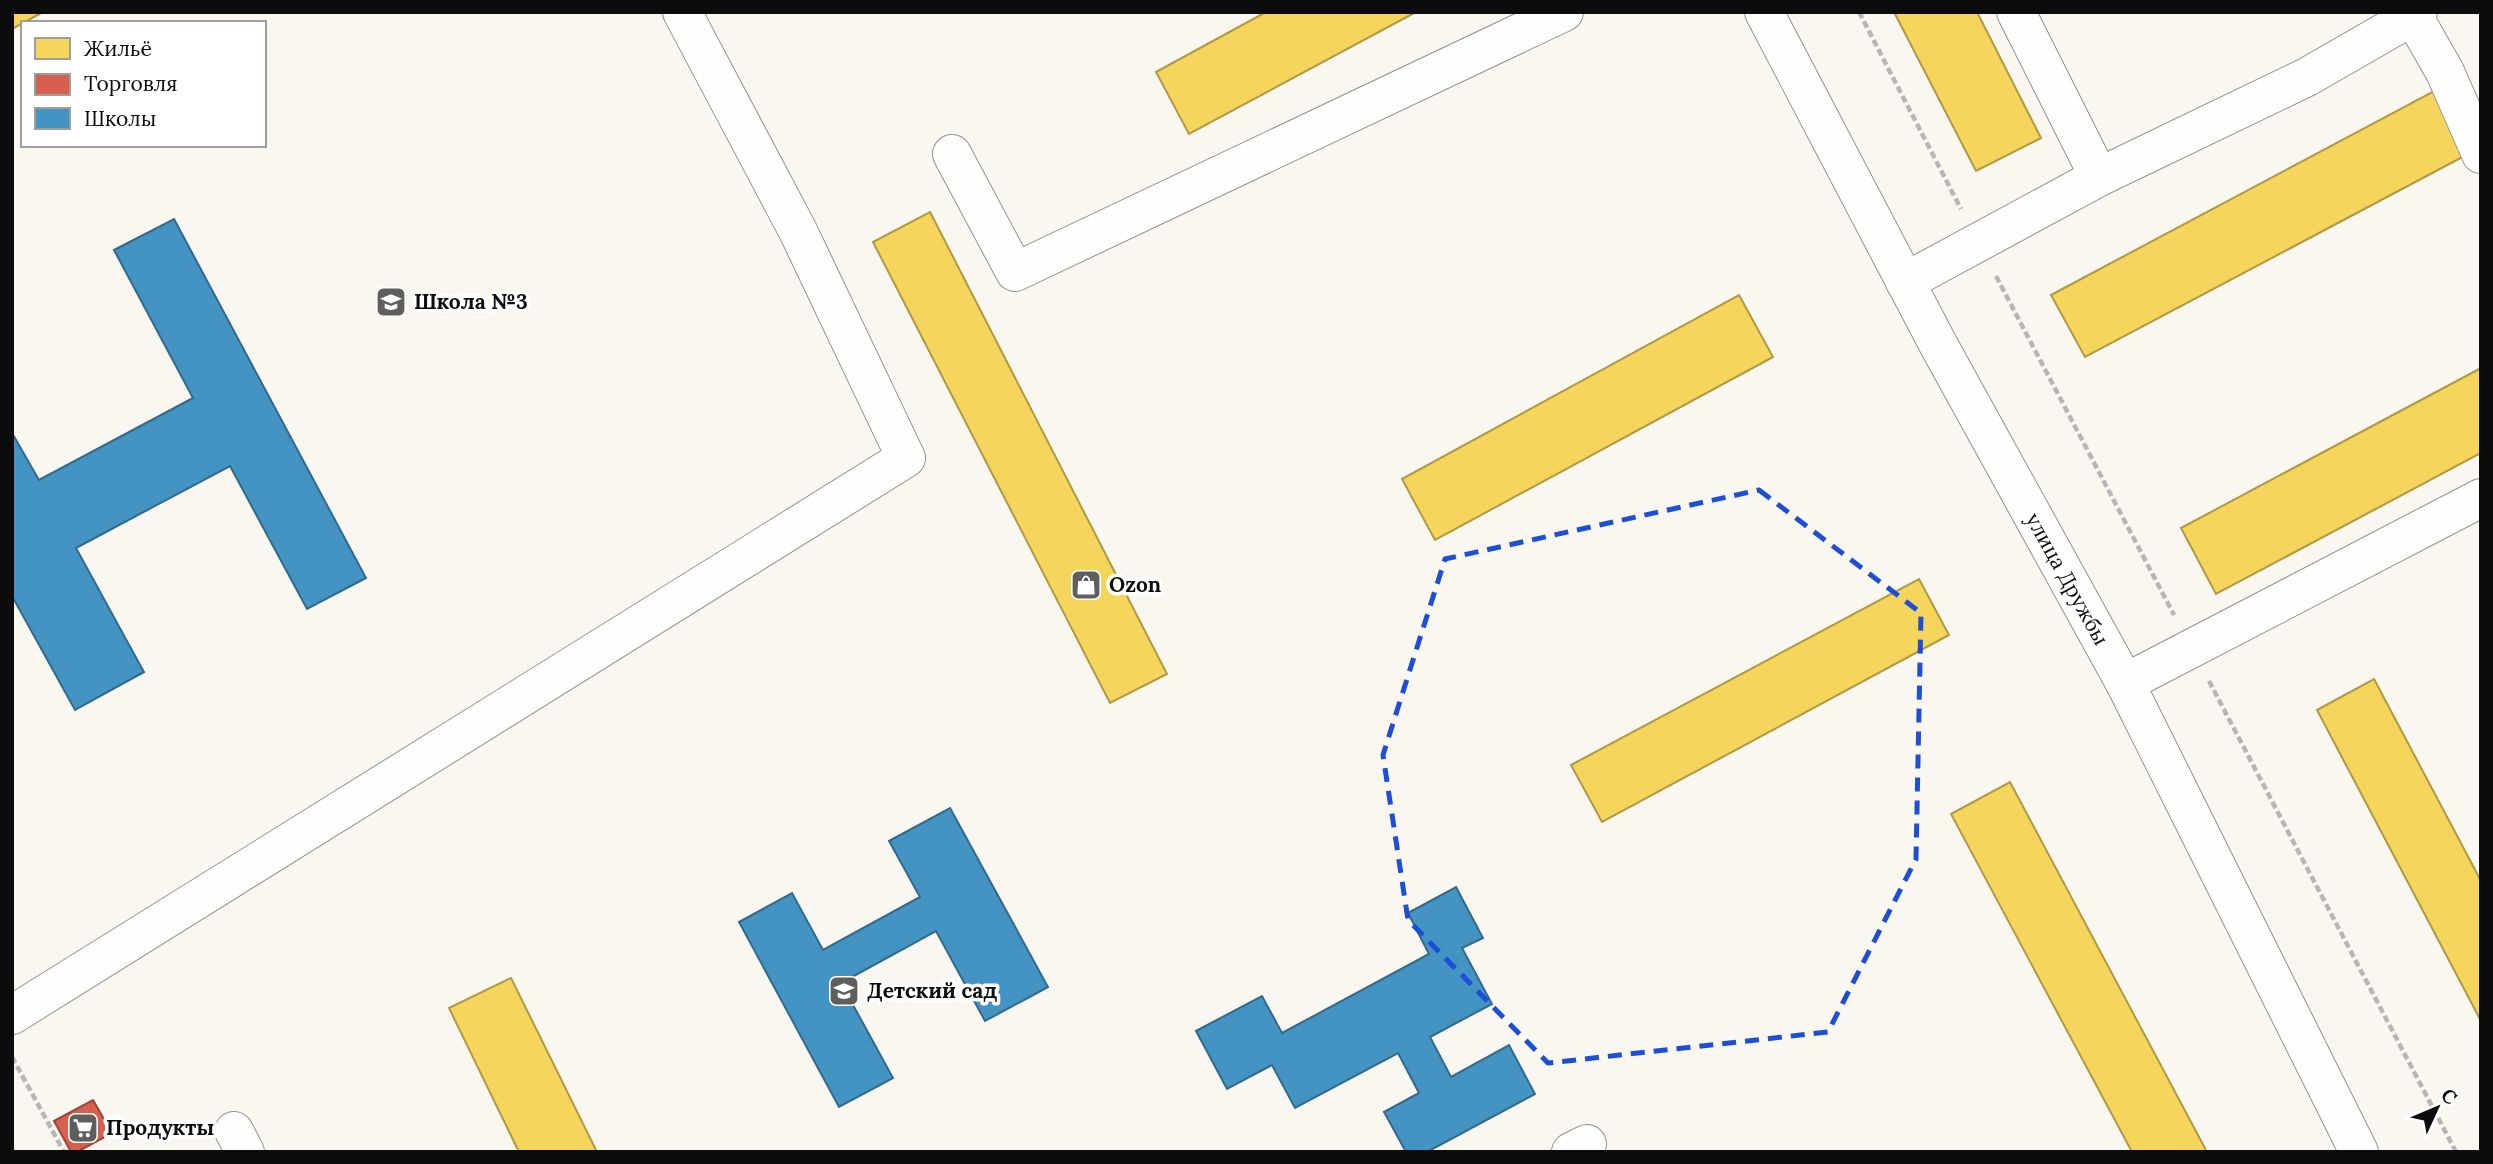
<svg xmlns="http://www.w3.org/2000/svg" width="2493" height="1164" font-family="Lora,serif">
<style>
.homes{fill:#f6d55c;stroke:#b09944;stroke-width:2}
.shops{fill:#d6604d;stroke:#99473a;stroke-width:2}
.schools{fill:#4393c3;stroke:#326a8c;stroke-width:2}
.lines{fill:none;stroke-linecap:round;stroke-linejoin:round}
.minor-casing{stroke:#93928f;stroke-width:40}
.path{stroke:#b7b6b5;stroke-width:4.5;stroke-dasharray:7 3.5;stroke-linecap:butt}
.minor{stroke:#fefefd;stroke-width:38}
.marked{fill:none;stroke:#1d4ed8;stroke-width:5;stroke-dasharray:14 9;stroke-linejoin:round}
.labels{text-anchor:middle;stroke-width:7;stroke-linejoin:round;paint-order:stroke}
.poi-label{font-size:21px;font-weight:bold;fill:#0c0c0c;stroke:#fff;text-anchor:start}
.street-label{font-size:21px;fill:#0c0c0c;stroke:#fff}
</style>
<rect width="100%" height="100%" fill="#faf7f0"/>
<g class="homes">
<polygon points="12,12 43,12 12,29"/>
<polygon points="1266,12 1416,12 1189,134 1156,72"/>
<polygon points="1894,12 1977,12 2041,138 1976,171"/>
<polygon points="2436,90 2470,153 2085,357 2051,295"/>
<polygon points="930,212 1167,674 1110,703 873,242"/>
<polygon points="1739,295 1773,357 1435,540 1402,479"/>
<polygon points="2481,368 2481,453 2216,594 2181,528"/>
<polygon points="1919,579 1949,635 1602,822 1571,765"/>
<polygon points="2374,679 2481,881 2481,1021 2317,710"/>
<polygon points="2010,782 2207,1152 2132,1152 1951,814"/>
<polygon points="511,978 597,1152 519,1152 449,1008"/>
</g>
<polygon class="shops" points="93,1100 112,1133 77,1152 71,1152 54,1121"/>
<g class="schools">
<polygon points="174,219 366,578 307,609 230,466 76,548 144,672 75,710 12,596 12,433 39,480 193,398 114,250"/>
<polygon points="950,808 1048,987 985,1021 936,931 841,983 893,1078 839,1107 739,922 792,893 823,950 920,897 889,841"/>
<polygon points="1456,887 1483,938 1462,948 1492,1004 1430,1037 1451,1077 1509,1045 1535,1094 1427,1152 1406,1152 1384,1112 1419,1093 1398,1053 1295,1108 1272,1065 1227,1089 1196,1031 1262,996 1282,1033 1429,954 1408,913"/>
</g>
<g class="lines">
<g class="minor-casing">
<g id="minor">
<polyline points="1764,12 1938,344 2125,683 2359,1152"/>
<polyline points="2016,12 2099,177"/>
<polyline points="2418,12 2413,16 2445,72 2481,154"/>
<polyline points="952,154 1015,272 1564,12"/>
<polyline points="1905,282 2099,177 2307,77 2413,16"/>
<polyline points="2125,683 2481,498"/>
<polyline points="12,1015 906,458 798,231 682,12"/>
<polyline points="234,1131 245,1152"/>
<polyline points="1571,1152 1587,1144"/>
</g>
</g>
<g class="path">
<polyline points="1859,12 1961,209"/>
<polyline points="1996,276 2174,615"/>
<polyline points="2209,681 2456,1152"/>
<polyline points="12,1057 64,1152"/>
</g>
<use href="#minor" class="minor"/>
</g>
<path class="marked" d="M1759,490L1921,613L1916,859L1828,1032L1548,1063L1408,920L1383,755L1445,559Z"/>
<defs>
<g id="school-square" transform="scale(1.575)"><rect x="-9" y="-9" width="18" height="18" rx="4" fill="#5f5e5c" stroke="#fff"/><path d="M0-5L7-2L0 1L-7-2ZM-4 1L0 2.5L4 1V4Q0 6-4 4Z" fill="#fff"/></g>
<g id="shop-square" transform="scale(1.575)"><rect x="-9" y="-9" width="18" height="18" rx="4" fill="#5f5e5c" stroke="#fff"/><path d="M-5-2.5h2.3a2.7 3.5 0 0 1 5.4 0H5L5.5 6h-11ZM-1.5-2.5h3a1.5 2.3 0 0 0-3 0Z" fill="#fff"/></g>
<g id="supermarket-square" transform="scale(1.575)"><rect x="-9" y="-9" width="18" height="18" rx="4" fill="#5f5e5c" stroke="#fff"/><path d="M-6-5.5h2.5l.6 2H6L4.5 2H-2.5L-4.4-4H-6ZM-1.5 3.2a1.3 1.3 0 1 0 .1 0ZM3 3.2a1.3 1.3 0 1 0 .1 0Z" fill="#fff"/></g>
</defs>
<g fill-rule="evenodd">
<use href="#school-square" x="391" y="302"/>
<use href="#shop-square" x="1086" y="585"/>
<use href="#school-square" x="844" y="991"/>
<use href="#supermarket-square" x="83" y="1128"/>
</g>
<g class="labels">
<g class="poi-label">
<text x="414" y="309">Школа №3</text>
<text x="1109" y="592">Ozon</text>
<text x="867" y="998">Детский сад</text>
<text x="106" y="1135">Продукты</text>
</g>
<g class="street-label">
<text transform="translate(2067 579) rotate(61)" y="7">улица Дружбы</text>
</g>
</g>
<rect width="2493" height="1164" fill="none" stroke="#0c0c0c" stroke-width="28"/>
<rect x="21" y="21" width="245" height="126" fill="#ffffff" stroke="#9e9e9e" stroke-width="2"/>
<rect x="35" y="38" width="35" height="21" fill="#f6d55c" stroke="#9e9e9e" stroke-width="2"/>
<text x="84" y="56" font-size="21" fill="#0c0c0c">Жильё</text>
<rect x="35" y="74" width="35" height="21" fill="#d6604d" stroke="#9e9e9e" stroke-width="2"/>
<text x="84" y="91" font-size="21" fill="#0c0c0c">Торговля</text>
<rect x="35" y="108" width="35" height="21" fill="#4393c3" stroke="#9e9e9e" stroke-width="2"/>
<text x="84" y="126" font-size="21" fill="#0c0c0c">Школы</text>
<g transform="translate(2437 1108) rotate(46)" stroke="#ffffff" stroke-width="5" paint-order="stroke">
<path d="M0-5L12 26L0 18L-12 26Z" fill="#0c0c0c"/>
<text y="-10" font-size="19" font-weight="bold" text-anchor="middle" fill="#0c0c0c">С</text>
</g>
</svg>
